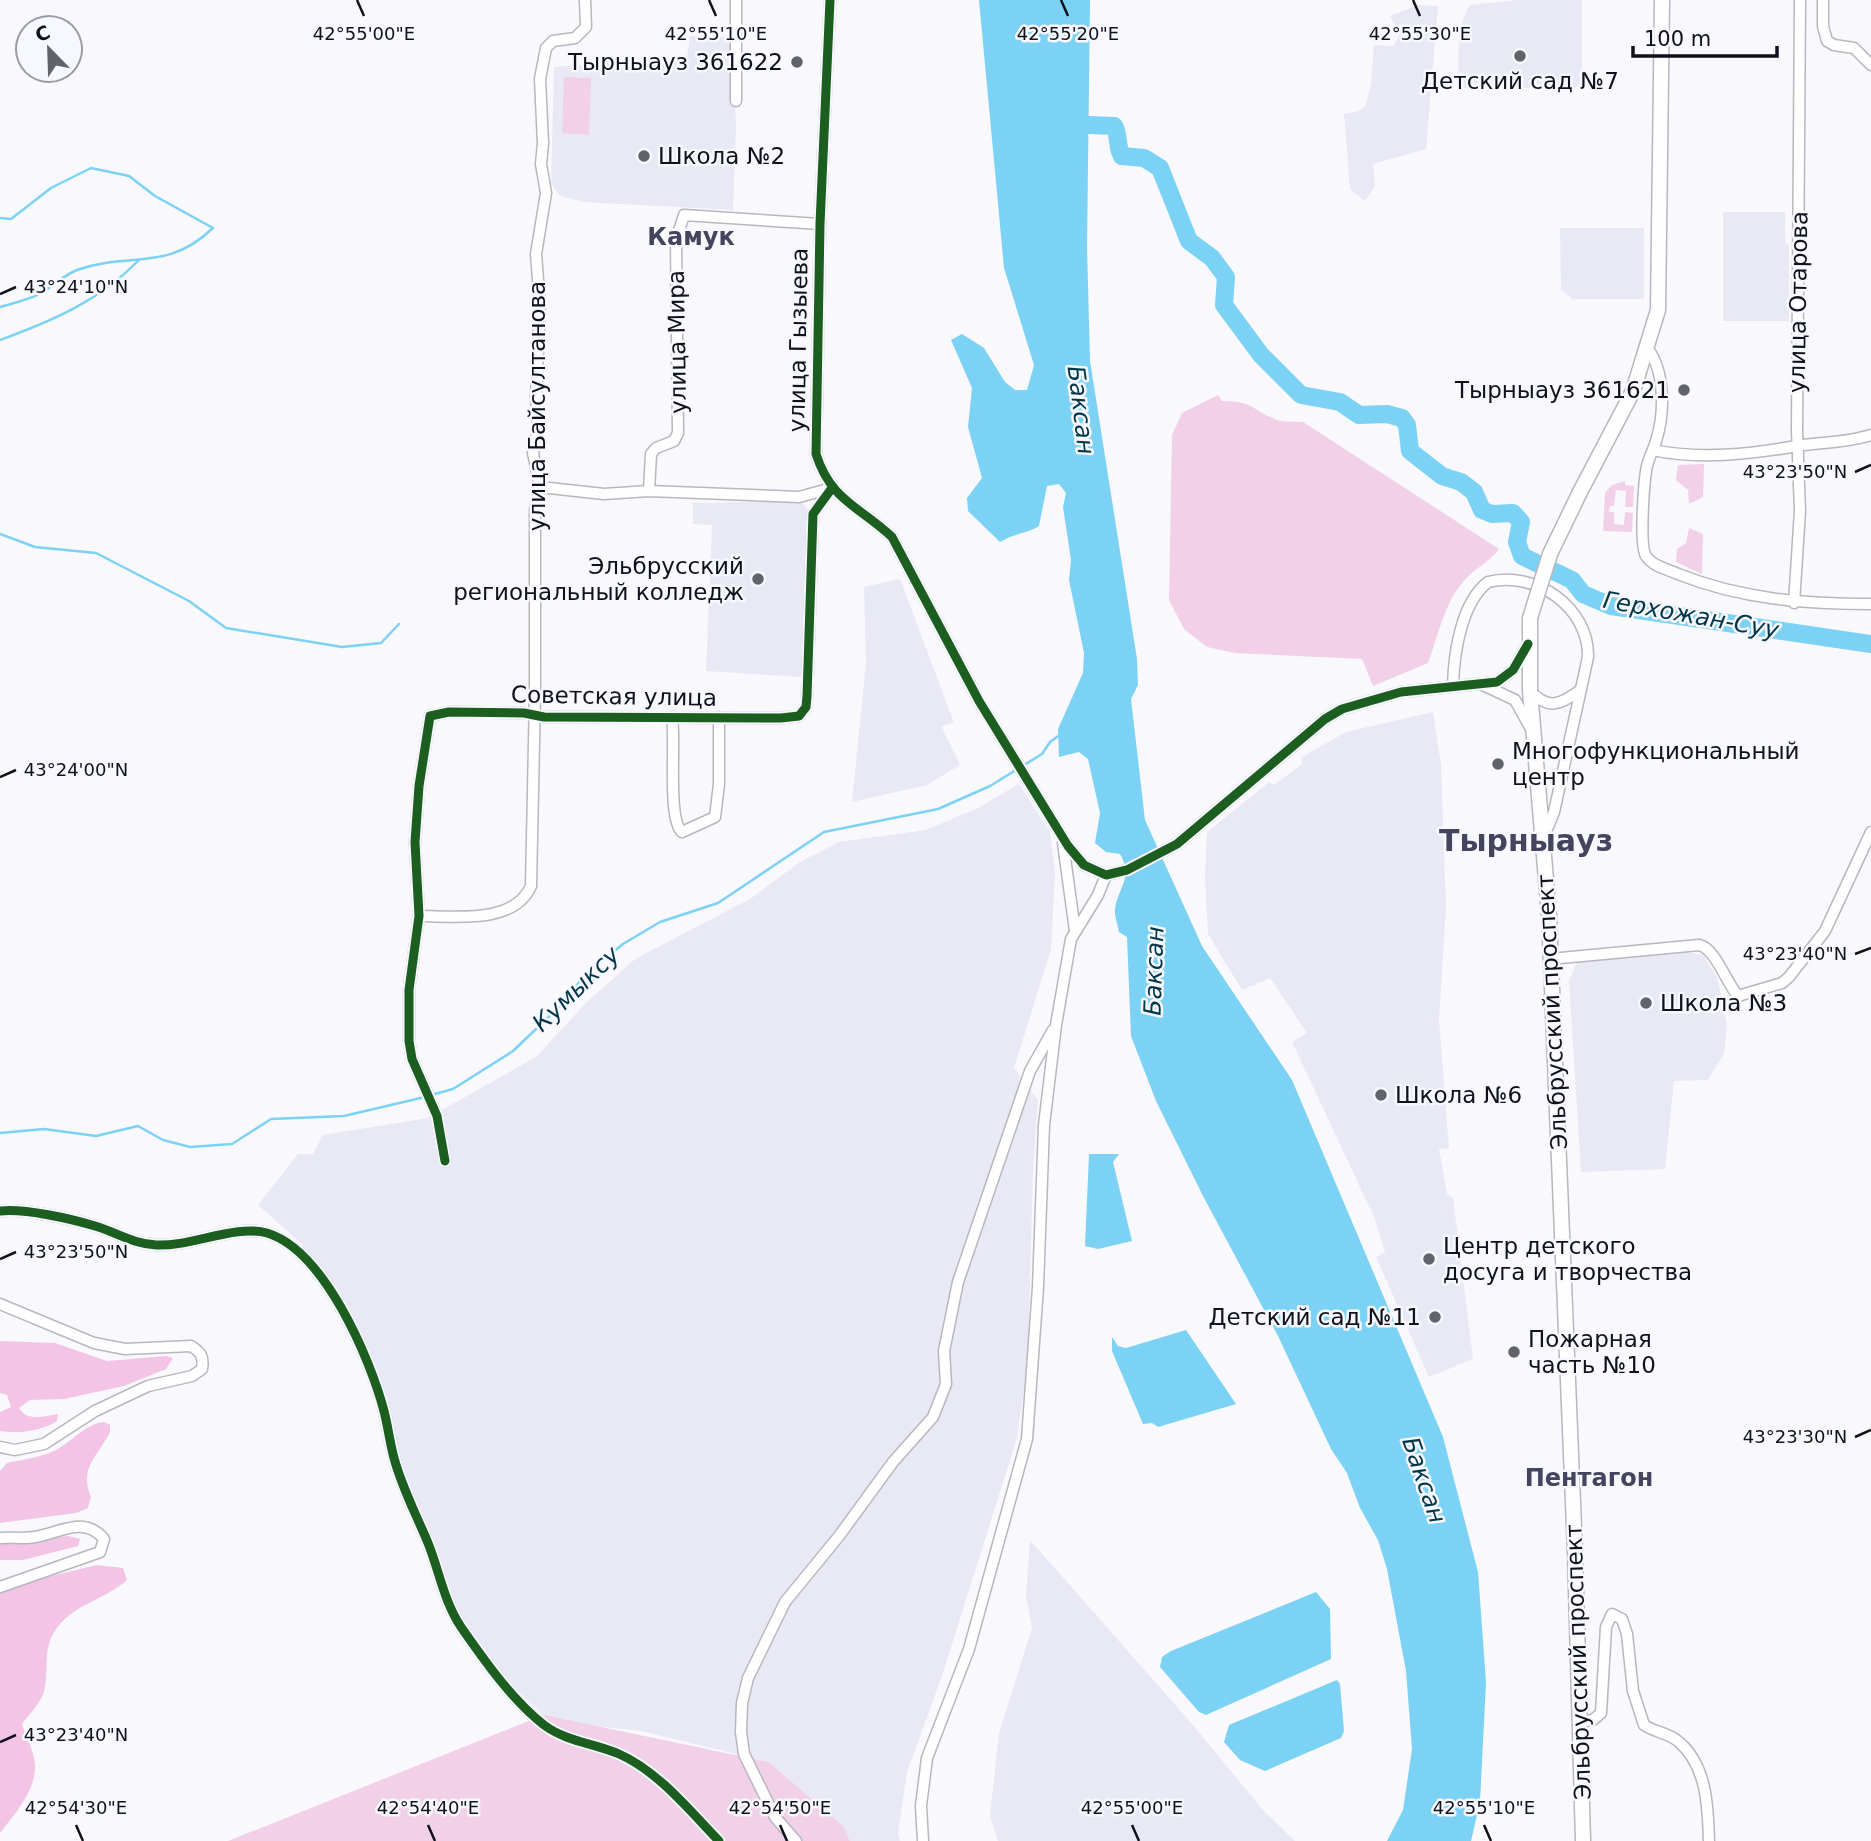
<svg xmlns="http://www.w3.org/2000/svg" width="1871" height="1841" font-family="'DejaVu Sans',sans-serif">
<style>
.built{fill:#e8e9f4}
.green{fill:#f1d0e8}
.forest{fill:#f3c4e6}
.water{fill:#7cd2f5}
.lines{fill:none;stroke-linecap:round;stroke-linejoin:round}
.stream{stroke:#7cd2f5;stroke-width:2.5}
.river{stroke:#7cd2f5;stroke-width:18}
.minor-casing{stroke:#b7b7be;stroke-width:13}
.major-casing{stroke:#b7b7be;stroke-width:17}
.minor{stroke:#fefeff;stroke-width:10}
.major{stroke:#fefeff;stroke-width:14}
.major-bridge-casing{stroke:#b7b7be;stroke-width:17;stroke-linecap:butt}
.major-bridge{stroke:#fefeff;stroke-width:14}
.cycleway-casing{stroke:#f7f7fe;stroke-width:13}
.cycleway{stroke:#1b5e20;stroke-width:9}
.ticks{fill:none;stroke:#11111b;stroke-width:2.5}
.poi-dot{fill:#62626a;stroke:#f7f7fe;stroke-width:2.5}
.labels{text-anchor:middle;stroke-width:5;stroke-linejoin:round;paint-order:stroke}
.poi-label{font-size:23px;fill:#11111b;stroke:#f7f7fe;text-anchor:start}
.street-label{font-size:23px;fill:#11111b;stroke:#f7f7fe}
.neighbourhood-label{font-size:24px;font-weight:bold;fill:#44445e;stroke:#f7f7fe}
.water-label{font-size:24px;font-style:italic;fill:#003649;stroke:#f7f7fe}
.district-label{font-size:30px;font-weight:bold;fill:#44445e;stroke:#f7f7fe}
.ticks-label{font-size:18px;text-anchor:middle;fill:#11111b;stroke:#f7f7fe;stroke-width:5;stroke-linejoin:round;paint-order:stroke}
</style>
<rect width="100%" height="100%" fill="#f8f8fd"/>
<g class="built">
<polygon points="1518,0 1582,0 1582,82 1575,88 1458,88 1459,31 1466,12 1470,5"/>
<polygon points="1418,5 1438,6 1426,149 1373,164 1375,186 1365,201 1350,189 1344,114 1359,111 1366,105 1371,84 1374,45 1394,46 1400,34 1390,16"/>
<polygon points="690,36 733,37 736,128 733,210 584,202 560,196 551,184 554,67 687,57"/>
<polygon points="1723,212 1785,212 1785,243 1789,244 1789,321 1723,321"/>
<polygon points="1560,228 1644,228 1644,299 1573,299 1561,290"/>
<polygon points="793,501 805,505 808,511 802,677 706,671 712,525 693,524 693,503"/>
<polygon points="900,579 954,723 941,726 960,765 927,785 852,802 866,663 864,587"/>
<polygon points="1433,712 1441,765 1446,907 1439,1019 1449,1148 1439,1149 1447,1194 1453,1198 1473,1359 1429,1377 1376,1257 1385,1252 1375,1219 1292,1042 1307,1033 1270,978 1242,990 1208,934 1205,878 1207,832 1269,782 1274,785 1302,764 1302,757 1346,732"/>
<polygon points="1019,784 1050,832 1055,873 1051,949 1014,1068 1038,1100 1033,1171 1028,1360 1017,1438 942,1676 907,1772 898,1834 900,1841 850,1841 843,1826 769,1762 641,1731 569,1723 544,1715 505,1679 460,1617 429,1528 406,1480 376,1374 336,1290 302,1244 258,1205 298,1154 313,1154 323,1135 428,1118 536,1057 587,1002 635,959 750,899 800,862 839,842 926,830 978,808"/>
<polygon points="1680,951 1703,955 1717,977 1727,1025 1724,1054 1708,1080 1674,1081 1665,1169 1581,1172 1569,981 1577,962"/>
<polygon points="1030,1540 1193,1725 1263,1810 1295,1841 998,1841 990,1816 999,1733 1032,1628 1026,1596"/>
</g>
<g class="green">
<polygon points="564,77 591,78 589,135 562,133"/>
<path d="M1218,395L1222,401C1256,402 1248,408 1275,419C1283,423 1295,421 1303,422L1499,549C1488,564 1474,568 1463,582C1444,604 1438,636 1428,663L1373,686L1362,659L1235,653L1207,647L1184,629L1169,600L1172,435L1182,413Z"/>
<polygon points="1704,464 1703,497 1689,504 1688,490 1676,480 1678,465"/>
<polygon points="1625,481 1625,485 1634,486 1633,507 1625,507 1626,491 1616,490 1614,506 1610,506 1609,512 1614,512 1614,524 1624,525 1625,512 1633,513 1632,532 1603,531 1605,493 1612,485"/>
<polygon points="1689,528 1703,534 1702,574 1676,562 1677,549 1686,543"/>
<polygon points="544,1715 769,1762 843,1826 850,1841 228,1841"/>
</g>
<g class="forest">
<path d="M0,1341L55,1343L107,1361L166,1356L173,1358L166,1369L124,1386L64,1399L30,1400L19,1408C27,1422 44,1416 58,1414L57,1421C42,1431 18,1434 0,1431V1412L11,1407L7,1395L0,1393Z"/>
<path d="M104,1422L110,1425V1432C97,1458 79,1467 91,1497L88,1508L76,1513L0,1523V1471L7,1463C24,1459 40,1458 56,1450C73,1441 85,1424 104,1422Z"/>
<polygon points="68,1536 80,1539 78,1546 23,1560 0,1560 0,1543"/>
<path d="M97,1565L123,1568L127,1580C104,1601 70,1604 53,1634C44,1650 48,1670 45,1687C43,1701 30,1713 22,1724C26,1737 35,1753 35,1766C36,1790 14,1815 0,1833V1593L43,1578Z"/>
</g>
<g class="water">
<path d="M979,0H1090L1087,247L1090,361L1137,659L1138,685L1131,699L1145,820L1202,946L1292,1080L1443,1437L1478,1572L1486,1682L1480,1802L1471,1841H1387L1403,1810L1412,1749L1406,1671L1387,1569L1378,1540L1360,1508L1347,1473L1331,1449L1278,1336L1203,1196L1156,1101L1131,1036L1127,937L1119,932C1118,925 1114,916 1115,909C1118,887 1134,878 1120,854L1106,852L1095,843L1100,813L1088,759L1079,752L1059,757L1058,729L1083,673L1084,653L1069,580L1071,560L1063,507L1066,493L1059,484L1047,486L1039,526C1026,534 1014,533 1000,542L968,511L967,498L982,478L968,427L972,388L951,340L962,334L984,348L1005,382L1015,390H1027L1034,365L1004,268Z"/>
<polygon points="1089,1154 1119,1154 1113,1162 1132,1241 1098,1249 1085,1246"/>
<polygon points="1186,1330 1236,1404 1158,1427 1152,1423 1143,1424 1112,1351 1112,1337 1118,1346 1126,1348"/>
<polygon points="1316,1592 1330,1609 1331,1659 1206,1715 1199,1712 1160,1667 1162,1657 1171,1651"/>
<polygon points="1337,1680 1340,1684 1344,1731 1341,1738 1265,1771 1240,1760 1224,1742 1229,1725"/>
</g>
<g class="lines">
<g class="stream">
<path d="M0,218L11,219L51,188L91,168L129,176L155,196L213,228C166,273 130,251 77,270C64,275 53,286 41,293C29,300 13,303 0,307"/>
<path d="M0,340C52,321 99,301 138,261"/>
<polyline points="0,534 35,547 96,553 189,601 226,628 342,647 381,643 399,624"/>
<polyline points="1021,767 1042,754 1050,742 1061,734"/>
<polyline points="431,1095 453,1089 513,1051 557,1009 586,974 623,944 660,922 718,903 824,832 938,809 990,786 1016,770"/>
<polyline points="0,1133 44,1129 96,1136 138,1126 163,1140 190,1147 232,1144 271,1119 344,1116 425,1097"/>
</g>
<path class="river" d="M1065,124L1114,126C1120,136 1116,146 1122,156L1144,158L1160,168L1189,241L1212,258L1226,277L1224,305L1261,355L1301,395L1340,402L1359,415L1387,414L1402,418L1407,425L1410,451L1442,476L1461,482L1474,492L1482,510L1492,514L1513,513L1521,522L1517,542L1522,556L1572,580L1583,594L1611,606L1871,644"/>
<g class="minor-casing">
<g id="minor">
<path d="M830,0L820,224L816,454C831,501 859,506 892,537L979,701L1068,846L1084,865L1106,875L1127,870L1177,844L1325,719L1342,709L1401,692L1497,682L1513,670L1528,644"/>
<polyline points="1823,0 1823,26 1827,41 1834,45 1854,48 1871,65"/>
<polyline points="736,101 736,0"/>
<path d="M1648,349C1665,372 1665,413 1656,441C1654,449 1649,457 1647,466C1644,480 1639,545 1646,556C1652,566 1667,569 1678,574C1741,599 1804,604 1871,604"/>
<path d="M1653,450C1699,460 1751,454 1797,446C1822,442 1846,443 1871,435"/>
<polyline points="540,487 604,494 649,491 799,497 832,488"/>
<polyline points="649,491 651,454 656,448 674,441 678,433 676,240 684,215 820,224"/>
<polyline points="1794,603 1800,511 1797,430 1800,0"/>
<path d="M1453,685C1454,653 1461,603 1488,582C1535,570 1589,607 1588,657L1554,812L1543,839"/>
<polyline points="1483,685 1515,700 1530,727"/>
<path d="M1530,691C1548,710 1560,705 1579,691"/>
<path d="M672,717C676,740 667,819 682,832L715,817L719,784V717"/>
<polyline points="1063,843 1075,931"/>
<path d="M419,916C454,916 514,925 531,886L535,695V510L540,487L533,453L538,430L536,396L540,305L536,254L546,193L541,164L543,143L540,79L546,48L553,41L575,38L586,27L585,0"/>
<path d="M1550,959L1699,945C1715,948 1726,982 1738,996L1782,983L1789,977L1825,931L1871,832"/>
<polyline points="445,1161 437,1116 412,1059 409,1041 409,990 419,916 415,842 419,786 430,716 449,712 524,713 544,717 781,718 799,716 806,707 807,696 813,514 832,488"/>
<path d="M0,1211C24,1208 72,1219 95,1226C116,1232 133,1244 156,1245C190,1247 236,1224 267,1233C324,1250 370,1358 384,1411C388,1427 390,1443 394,1458C402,1488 416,1514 428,1543C439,1570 444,1602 461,1627C484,1660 512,1700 544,1725C567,1742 594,1743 619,1754C658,1771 690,1811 719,1841"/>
<path d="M0,1304L94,1343L125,1349L191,1346C201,1352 204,1357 202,1369L192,1376L148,1386L95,1411L44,1444L15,1450L0,1447"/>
<path d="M0,1538C11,1537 24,1539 35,1537C60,1533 84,1515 104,1539L100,1552L0,1587"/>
<path d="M1579,1722L1593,1720L1601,1713L1606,1627L1612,1614L1622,1619L1627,1634L1633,1691L1644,1725C1654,1732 1669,1733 1679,1742C1707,1766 1708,1807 1709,1841"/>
<polyline points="796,1841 775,1817 744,1754 741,1732 742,1703 748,1678 785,1602 839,1536 893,1462 933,1417 946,1384 944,1351 958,1282 1030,1071 1053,1030"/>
<polyline points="923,1841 921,1806 927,1758 969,1649 1027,1439 1038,1287 1044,1125 1056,1025 1071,939 1098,895 1106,875"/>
</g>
</g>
<g class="major-casing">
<g id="major">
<polyline points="1580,492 1633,391 1658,310 1662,0"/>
<polyline points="1530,618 1530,691 1549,915 1575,1552 1583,1841"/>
</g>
</g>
<use href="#minor" class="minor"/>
<use href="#major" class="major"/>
<g class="major-bridge-casing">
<polyline id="major-bridge" points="1530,618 1550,554 1580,492"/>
</g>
<use href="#major-bridge" class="major-bridge"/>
<g class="cycleway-casing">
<g id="cycleway">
<path d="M830,0L820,224L816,454C831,501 859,506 892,537L979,701L1068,846L1084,865L1106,875L1127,870L1177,844L1325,719L1342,709L1401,692L1497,682L1513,670L1528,644"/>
<polyline points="445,1161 437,1116 412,1059 409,1041 409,990 419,916 415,842 419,786 430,716 449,712 524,713 544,717 781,718 799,716 806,707 807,696 813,514 832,488"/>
<path d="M0,1211C24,1208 72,1219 95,1226C116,1232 133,1244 156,1245C190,1247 236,1224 267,1233C324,1250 370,1358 384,1411C388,1427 390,1443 394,1458C402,1488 416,1514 428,1543C439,1570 444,1602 461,1627C484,1660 512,1700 544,1725C567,1742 594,1743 619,1754C658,1771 690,1811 719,1841"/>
</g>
</g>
<use href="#cycleway" class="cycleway"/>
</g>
<path class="ticks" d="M357,0L364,16M709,0L716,16M1061,0L1068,16M1413,0L1420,16M0,294L16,287M1855,472L1871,465M0,777L16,770M1855,954L1871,948M0,1259L16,1252M1855,1437L1871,1430M0,1742L16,1735M76,1825L83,1841M428,1825L435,1841M780,1825L787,1841M1132,1825L1139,1841M1484,1825L1491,1841"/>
<g class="poi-dot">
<circle cx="1520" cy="56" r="7"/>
<circle cx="797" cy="62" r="7"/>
<circle cx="644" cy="156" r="7"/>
<circle cx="1684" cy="390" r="7"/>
<circle cx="758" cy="579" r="7"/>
<circle cx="1498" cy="764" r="7"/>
<circle cx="1646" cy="1003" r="7"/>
<circle cx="1381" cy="1095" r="7"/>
<circle cx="1429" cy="1259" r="7"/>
<circle cx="1435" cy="1317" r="7"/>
<circle cx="1514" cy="1352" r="7"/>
</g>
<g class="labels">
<g class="poi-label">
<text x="783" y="70" text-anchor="end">Тырныауз 361622</text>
<text x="1520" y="89" text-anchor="middle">Детский сад №7</text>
<text x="658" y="164">Школа №2</text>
<text x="1670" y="398" text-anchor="end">Тырныауз 361621</text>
<text x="744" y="574" text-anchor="end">Эльбрусский<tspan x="744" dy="26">региональный колледж</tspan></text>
<text x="1512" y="759">Многофункциональный<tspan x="1512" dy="26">центр</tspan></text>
<text x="1660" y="1011">Школа №3</text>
<text x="1395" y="1103">Школа №6</text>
<text x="1443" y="1254">Центр детского<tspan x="1443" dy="26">досуга и творчества</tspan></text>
<text x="1421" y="1325" text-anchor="end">Детский сад №11</text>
<text x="1528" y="1347">Пожарная<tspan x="1528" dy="26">часть №10</tspan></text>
</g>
<g class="street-label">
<text transform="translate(1798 302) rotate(-89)" y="8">улица Отарова</text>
<text transform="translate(798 340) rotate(-89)" y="8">улица Гызыева</text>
<text transform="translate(677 342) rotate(-91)" y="8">улица Мира</text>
<text transform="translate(537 406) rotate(-90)" y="8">улица Байсултанова</text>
<text transform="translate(614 696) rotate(1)" y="8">Советская улица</text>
<text transform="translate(1552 1012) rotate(-93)" y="8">Эльбрусский проспект</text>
<text transform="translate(1578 1662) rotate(-92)" y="8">Эльбрусский проспект</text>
</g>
<g class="neighbourhood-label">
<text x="691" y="245">Камук</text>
<text x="1589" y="1486">Пентагон</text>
</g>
<g class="water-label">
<text transform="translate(1081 410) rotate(83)" y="8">Баксан</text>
<text transform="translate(1691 615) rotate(10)" y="8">Герхожан-Суу</text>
<text transform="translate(1154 971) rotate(-88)" y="8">Баксан</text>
<text transform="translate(576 989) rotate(-44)" y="8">Кумыксу</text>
<text transform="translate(1424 1480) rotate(71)" y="8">Баксан</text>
</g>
<g class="district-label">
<text x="1526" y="851">Тырныауз</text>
</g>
</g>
<g class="ticks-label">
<text x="364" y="40">42°55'00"E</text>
<text x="716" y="40">42°55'10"E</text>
<text x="1068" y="40">42°55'20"E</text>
<text x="1420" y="40">42°55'30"E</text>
<text x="76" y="293">43°24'10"N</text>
<text x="1795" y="478">43°23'50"N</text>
<text x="76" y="776">43°24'00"N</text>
<text x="1795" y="960">43°23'40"N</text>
<text x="76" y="1258">43°23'50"N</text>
<text x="1795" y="1443">43°23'30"N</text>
<text x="76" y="1741">43°23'40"N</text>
<text x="76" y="1814">42°54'30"E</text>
<text x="428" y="1814">42°54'40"E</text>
<text x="780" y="1814">42°54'50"E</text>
<text x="1132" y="1814">42°55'00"E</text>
<text x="1484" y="1814">42°55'10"E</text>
</g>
<g transform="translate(49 49) rotate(337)"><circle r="33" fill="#f7f7fe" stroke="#9b9ba3" stroke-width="2"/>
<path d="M0-5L12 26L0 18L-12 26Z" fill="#62626a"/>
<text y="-10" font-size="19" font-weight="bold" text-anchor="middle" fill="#11111b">С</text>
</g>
<path d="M1633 46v10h144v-10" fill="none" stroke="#11111b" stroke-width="3.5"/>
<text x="1644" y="46" font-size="21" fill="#11111b" stroke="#f7f7fe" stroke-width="5" paint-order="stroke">100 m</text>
</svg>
